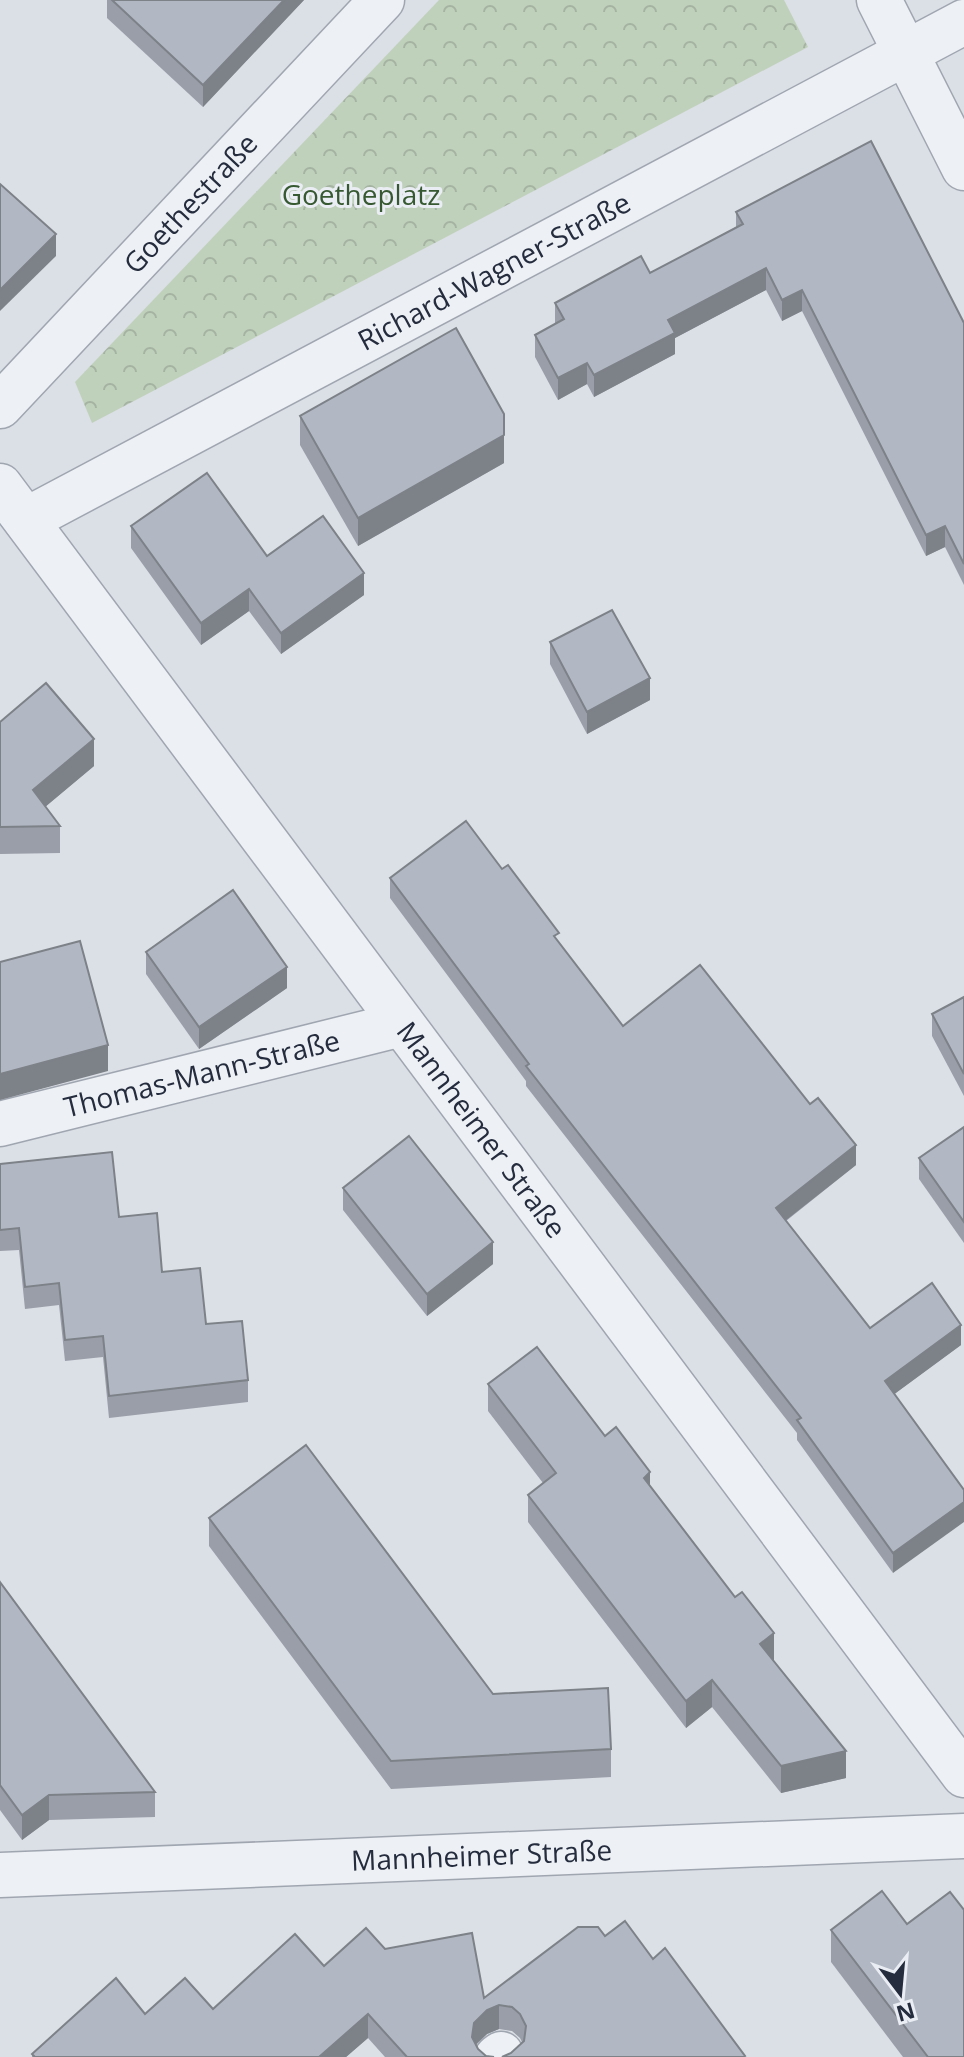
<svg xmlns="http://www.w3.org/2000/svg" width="964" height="2057" font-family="'Open Sans',sans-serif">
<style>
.park{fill:url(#park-crowns)}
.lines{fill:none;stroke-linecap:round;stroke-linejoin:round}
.minor-casing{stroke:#a0a6b0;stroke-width:47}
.minor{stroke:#edf0f5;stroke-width:44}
.wall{fill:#999ea8}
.shaded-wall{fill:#7d8188}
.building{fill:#b2b8c3;stroke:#7d8188;stroke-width:2}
.labels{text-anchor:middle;stroke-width:6;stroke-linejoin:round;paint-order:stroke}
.park-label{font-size:28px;fill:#375931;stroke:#eaeef4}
.street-label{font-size:28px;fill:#242c3d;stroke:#eaeef4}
</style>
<defs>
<pattern id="park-crowns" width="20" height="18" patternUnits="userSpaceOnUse" patternTransform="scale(2)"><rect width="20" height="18" fill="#c0d1bb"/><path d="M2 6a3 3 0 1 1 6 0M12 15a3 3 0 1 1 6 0" fill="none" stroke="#a5b4a2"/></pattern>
</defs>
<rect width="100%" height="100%" fill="#dbdfe6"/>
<polygon class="park" points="439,0 784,0 808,47 92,423 75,382"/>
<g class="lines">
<g class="minor-casing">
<g id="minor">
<polyline points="879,0 964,168"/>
<path id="s1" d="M0,406L382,0"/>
<path id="s2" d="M0,486L964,1775"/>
<path id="s3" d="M26,520L964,22"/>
<path id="s4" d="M0,1124L402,1024"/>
<path id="s5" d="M0,1875L964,1836"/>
<polyline points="497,2057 501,2054"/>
</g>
</g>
<use href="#minor" class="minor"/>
</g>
<g class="wall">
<polygon points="107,0 304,0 203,107 107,18"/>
<polygon points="736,212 964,323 964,585 945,547 926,556 802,311 782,321 766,290 675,338 675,354 594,397 587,384 558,400 535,357 535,335 555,324 555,303 650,273 736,227"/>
<polygon points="300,416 504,463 358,546 300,445"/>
<polygon points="131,526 267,556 364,595 281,654 249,611 201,645 131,548"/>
<polygon points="550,642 650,700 587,734 550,664"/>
<polygon points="0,722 94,766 45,807 60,826 60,853 0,854"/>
<polygon points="502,869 623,1026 856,1165 786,1221 870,1328 961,1345 894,1394 893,1573 797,1440 797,1433 526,1086 526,1081 390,898 390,878"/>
<polygon points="146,952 287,988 199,1049 146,974"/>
<polygon points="964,997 964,1096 932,1036 932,1014"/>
<polygon points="964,1127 964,1243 919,1179 919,1158"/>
<polygon points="0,1164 119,1217 206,1324 248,1380 248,1402 109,1418 103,1357 65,1361 59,1305 25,1309 19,1250 0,1251"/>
<polygon points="343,1188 493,1264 427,1316 343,1210"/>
<polygon points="488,1384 605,1436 650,1487 774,1660 773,1661 846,1778 781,1793 712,1707 686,1728 528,1522 528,1495 543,1483 488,1411"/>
<polygon points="209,1518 493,1694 611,1749 611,1777 391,1789 209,1546"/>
<polygon points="0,1582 155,1792 155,1817 49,1820 22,1840 0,1810"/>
<polygon points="907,1924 964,2057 903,2057 831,1962 831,1930"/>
<polygon points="605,1936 653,1959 745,2057 511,2053 522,2042 520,2038 512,2031 499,2029 487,2034 476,2045 478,2049 486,2056 494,2057 385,2057 368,2038 346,2057 32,2057 32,2054 145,2014 213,2009 324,1966 385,1949 484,1998"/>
</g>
<g class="shaded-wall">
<polygon points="284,0 304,0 203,107 203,85"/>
<polygon points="56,234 56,256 0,311 0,290"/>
<polygon points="766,268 766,290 675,338 675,354 594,397 594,375 668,320"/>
<polygon points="802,290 802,311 782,321 782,300"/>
<polygon points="587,363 587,384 558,400 558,378"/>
<polygon points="504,435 504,463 358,546 358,518"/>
<polygon points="945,526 945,547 926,556 926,535"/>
<polygon points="364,573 364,595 281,654 281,633"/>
<polygon points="249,589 249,611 201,645 201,623"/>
<polygon points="650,678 650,700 587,734 587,712"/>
<polygon points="94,739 94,766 33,817 33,790"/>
<polygon points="287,967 287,988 199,1049 199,1027"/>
<polygon points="108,1045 108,1071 0,1100 0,1074"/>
<polygon points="856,1145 856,1165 776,1228 776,1208"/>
<polygon points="493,1242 493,1264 427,1316 427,1294"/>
<polygon points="961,1325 961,1345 885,1401 885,1381"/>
<polygon points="650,1472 650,1500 644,1478"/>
<polygon points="964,1502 964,1522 893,1573 893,1553"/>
<polygon points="774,1633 774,1660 760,1671 760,1644"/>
<polygon points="712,1680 712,1707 686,1728 686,1701"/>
<polygon points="846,1751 846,1778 781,1793 781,1766"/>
<polygon points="49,1795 49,1820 22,1840 22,1815"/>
<polygon points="499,2005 499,2029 487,2034 474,2046 472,2037 474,2023 487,2010"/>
<polygon points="368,2014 368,2038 346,2057 319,2057"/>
</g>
<g class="building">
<polygon points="112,0 284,0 203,85"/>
<polygon points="871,141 964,323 964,564 945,526 926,535 802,290 782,300 766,268 668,320 675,333 594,375 587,363 558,378 535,335 564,319 555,303 641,256 650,273 743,224 736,212"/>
<polygon points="0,184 56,234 0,290"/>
<polygon points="456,328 504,414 504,435 358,518 300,416"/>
<polygon points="207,473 267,556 323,516 364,573 281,633 249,589 201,623 131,526"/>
<polygon points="612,610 650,678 587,712 550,642"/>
<polygon points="46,683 94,739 33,790 60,826 0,827 0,722"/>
<polygon points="466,821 502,869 508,865 559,933 554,936 623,1026 700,965 810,1104 818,1098 856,1145 776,1208 870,1328 932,1283 961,1325 885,1381 964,1490 964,1502 893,1553 797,1420 801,1418 526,1066 529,1064 390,878"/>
<polygon points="233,890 287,967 199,1027 146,952"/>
<polygon points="80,941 108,1045 0,1074 0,962"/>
<polygon points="964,997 964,1074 932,1014"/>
<polygon points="964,1127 964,1222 919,1158"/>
<polygon points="409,1136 493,1242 427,1294 343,1188"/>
<polygon points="112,1152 119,1217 157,1213 162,1272 200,1268 206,1324 242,1321 248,1380 109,1396 103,1336 65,1340 59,1283 25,1287 19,1228 0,1230 0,1164"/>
<polygon points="537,1347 605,1436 616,1427 650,1472 644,1478 735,1597 742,1592 774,1633 760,1644 846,1751 781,1766 712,1680 686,1701 528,1495 556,1473 488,1384"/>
<polygon points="306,1445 493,1694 608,1688 611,1749 391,1761 209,1518"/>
<polygon points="0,1582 155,1792 49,1795 22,1815 0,1785"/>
<polygon points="882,1891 907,1924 950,1892 964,1910 964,2057 928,2057 831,1930"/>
<polygon points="625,1921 653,1959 665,1948 745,2056 743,2057 502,2057 511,2053 524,2041 526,2026 520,2014 512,2007 499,2005 487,2010 474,2023 472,2037 478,2049 486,2056 494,2057 407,2057 368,2014 319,2057 35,2057 32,2054 116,1978 145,2014 185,1978 213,2009 295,1934 324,1966 366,1928 385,1949 472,1933 484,1998 578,1927 598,1927 605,1936"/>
</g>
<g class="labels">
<g class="park-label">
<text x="361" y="205">Goetheplatz</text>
</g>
<g class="street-label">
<text dy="10" stroke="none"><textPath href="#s1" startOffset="278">Goethestraße</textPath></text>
<text dy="10" stroke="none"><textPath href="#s3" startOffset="530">Richard-Wagner-Straße</textPath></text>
<text dy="10" stroke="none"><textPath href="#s4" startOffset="208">Thomas-Mann-Straße</textPath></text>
<text dy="10" stroke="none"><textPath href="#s2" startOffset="804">Mannheimer Straße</textPath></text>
<text dy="10" stroke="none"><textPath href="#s5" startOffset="482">Mannheimer Straße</textPath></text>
</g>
</g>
<g transform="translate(900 1993) rotate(164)" stroke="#eaeef4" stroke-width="6" paint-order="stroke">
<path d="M0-6L14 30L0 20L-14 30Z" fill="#242c3d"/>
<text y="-12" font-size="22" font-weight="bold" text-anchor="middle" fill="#242c3d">N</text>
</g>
</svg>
